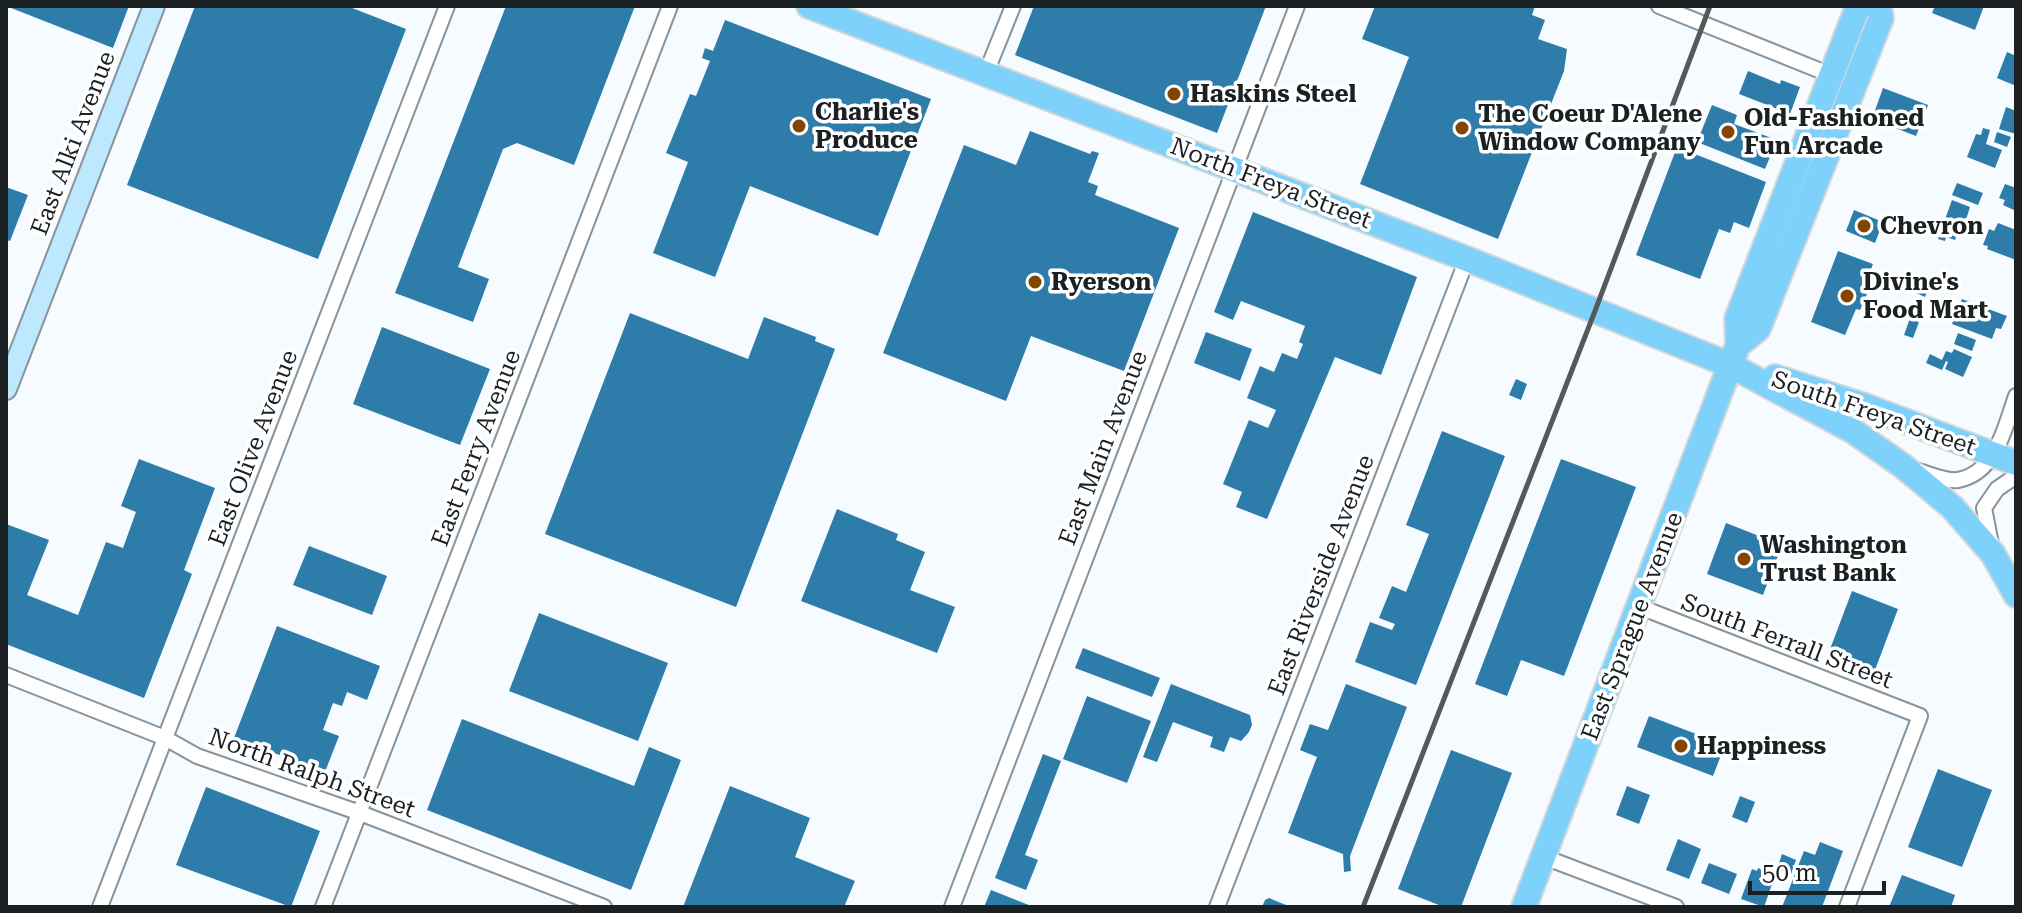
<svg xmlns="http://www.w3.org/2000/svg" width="2022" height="913" font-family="'Roboto Serif',serif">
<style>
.building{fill:#2e7ca9}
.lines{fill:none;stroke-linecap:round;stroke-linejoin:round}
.street-casing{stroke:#88939b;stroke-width:18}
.secondary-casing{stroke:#88939b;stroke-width:24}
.primary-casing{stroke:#d6d7d7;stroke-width:28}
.street{stroke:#fff;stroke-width:14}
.secondary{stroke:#bee8fd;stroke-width:20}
.primary{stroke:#7ed1fb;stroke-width:24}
.rail{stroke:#54595c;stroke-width:5}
.poi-dot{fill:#824502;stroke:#fff;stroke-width:3}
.labels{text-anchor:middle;stroke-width:7;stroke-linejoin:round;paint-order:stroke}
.poi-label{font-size:24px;font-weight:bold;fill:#1b2023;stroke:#fff;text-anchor:start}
.street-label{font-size:24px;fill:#1b2023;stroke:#fff}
</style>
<rect width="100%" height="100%" fill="#f6fbff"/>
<g class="building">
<polygon points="6,6 129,6 113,48"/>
<polygon points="195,6 347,6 406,29 318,259 127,185"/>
<polygon points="506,6 635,6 574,165 517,143 503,149 458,267 489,279 473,322 395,293"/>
<polygon points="1034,6 1266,6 1217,133 1015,55"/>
<polygon points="1375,6 1535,6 1532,15 1545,20 1538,39 1567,49 1564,71 1498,239 1360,184 1409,57 1362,39"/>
<polygon points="1935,6 1984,6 1975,30 1932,13"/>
<polygon points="725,20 931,99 878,236 750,186 715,277 653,253 688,162 666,153 690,94 696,96 710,61 702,58 705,48 713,51"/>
<polygon points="2007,52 2016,56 2016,86 1997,78"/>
<polygon points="1748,71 1780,84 1781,80 1800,87 1790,114 1739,94"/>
<polygon points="1883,88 1928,105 1916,136 1872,119"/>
<polygon points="1712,105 1737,115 1734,124 1777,140 1765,169 1697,142"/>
<polygon points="2006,107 2016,111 2016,134 1999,129"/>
<polygon points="1983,128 1990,130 1986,144 2002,150 1995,168 1967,157 1976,134 1981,135"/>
<polygon points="1030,131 1090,154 1092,151 1099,153 1088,182 1098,186 1095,195 1179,228 1124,371 1031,336 1006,401 883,353 964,145 1016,165"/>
<polygon points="1997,132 2011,137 2007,147 1994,142"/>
<polygon points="1677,147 1766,182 1749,228 1734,222 1730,233 1719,229 1700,279 1636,255"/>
<polygon points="1957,183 1983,193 1978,205 1952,195"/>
<polygon points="2005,184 2016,188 2016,211 2003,205 2005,200 1999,198"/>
<polygon points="6,187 28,195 10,241 6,240"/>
<polygon points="1952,200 1970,207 1964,226 1959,229 1955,240 1946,237 1945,241 1938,239"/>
<polygon points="1854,210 1883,222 1875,243 1846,231"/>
<polygon points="1253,212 1417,277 1381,375 1335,357 1267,519 1236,507 1242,492 1223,484 1249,420 1268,428 1276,410 1247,398 1260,366 1274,372 1282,353 1297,359 1303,344 1299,342 1305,326 1241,301 1233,320 1214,312"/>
<polygon points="1998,223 2016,230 2016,260 1987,249 1988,246 1983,245 1989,229 1994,231"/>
<polygon points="1838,251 1873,264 1862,292 1867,294 1860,310 1856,309 1845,335 1811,322"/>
<polygon points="1921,275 1932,279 1925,297 1914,292"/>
<polygon points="1962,299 2007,316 2001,329 1996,328 1992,339 1952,324"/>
<polygon points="630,313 748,359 764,317 816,337 815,341 835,349 736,607 545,534"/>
<polygon points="1910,318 1919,322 1913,338 1904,335"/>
<polygon points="382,327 490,369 460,445 353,404"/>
<polygon points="1206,332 1252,349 1240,381 1194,363"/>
<polygon points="1958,333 1976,340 1972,351 1954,344"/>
<polygon points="1954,349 1972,357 1963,377 1945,369 1948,362 1946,361 1942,370 1926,363 1930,354 1942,360 1946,351 1952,353"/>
<polygon points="1516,379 1527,384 1521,400 1509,395"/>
<polygon points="1442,431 1505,456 1416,685 1355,662 1370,622 1392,630 1395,624 1379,618 1392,586 1406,592 1429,534 1406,525"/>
<polygon points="139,459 215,488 184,570 192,574 144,698 6,644 6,524 49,540 27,595 78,615 106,542 123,548 136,512 121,506"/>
<polygon points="1561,459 1636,487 1564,676 1521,660 1507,696 1475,684"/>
<polygon points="837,509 898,534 896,540 925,552 910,590 955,607 937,653 801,601"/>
<polygon points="1726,523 1782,545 1763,595 1707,574"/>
<polygon points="309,546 387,576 372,615 293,585"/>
<polygon points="1852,591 1898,609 1875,670 1829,652"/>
<polygon points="539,613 668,663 638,741 509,691"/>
<polygon points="277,626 380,666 367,700 347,692 342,706 333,703 323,730 339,736 325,772 234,738"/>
<polygon points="1083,648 1160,678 1152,697 1075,668"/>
<polygon points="1171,684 1250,715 1252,725 1249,732 1241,741 1230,737 1224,752 1210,747 1213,737 1173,722 1157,762 1143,757"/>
<polygon points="1346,684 1407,707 1350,856 1351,871 1344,872 1343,854 1288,833 1317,757 1300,750 1310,724 1328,730"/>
<polygon points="1087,696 1151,721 1127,783 1063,759"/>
<polygon points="1649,716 1725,745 1713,776 1637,747"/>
<polygon points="462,719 634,786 649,747 681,760 631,890 427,810"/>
<polygon points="1451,750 1512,773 1461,907 1444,907 1398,889"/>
<polygon points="1043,754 1061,761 1025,855 1038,860 1026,890 995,878"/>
<polygon points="1938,769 1992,790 1962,867 1908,847"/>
<polygon points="730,786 810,818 795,857 855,881 844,907 683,907"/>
<polygon points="1627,786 1650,795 1639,824 1616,815"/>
<polygon points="206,787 320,831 291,907 176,865"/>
<polygon points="1740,796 1755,802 1747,823 1732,817"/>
<polygon points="1678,839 1701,849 1689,879 1666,870"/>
<polygon points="1820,842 1843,851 1822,907 1782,907 1804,851 1815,855"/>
<polygon points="1782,854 1796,860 1791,874 1777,869"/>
<polygon points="1709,863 1737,874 1729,894 1701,883"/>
<polygon points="1758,868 1768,872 1764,881 1772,884 1764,907 1741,899 1752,869 1757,871"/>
<polygon points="1902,875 1955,895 1951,907 1889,907"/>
<polygon points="991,890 1034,907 984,907"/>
<polygon points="1269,898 1291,907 1262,907 1265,900"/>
</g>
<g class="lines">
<g class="street-casing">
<g id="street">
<polyline points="1659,6 1831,75"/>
<polyline points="986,73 1013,6"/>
<path d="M1915,470C1927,473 1946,482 1958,480C1996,473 2005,427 2016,396"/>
<polyline points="1992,549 1984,508 1997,489 2016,476"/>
<polyline points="1640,607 1920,716 1847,907"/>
<polyline points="6,675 165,738 197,756 360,813 604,907"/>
<polyline points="1544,857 1676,907"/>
<polyline points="100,907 447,6"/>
<polyline points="323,907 670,6"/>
<polyline points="952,907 1297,6"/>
<polyline points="1217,907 1467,259"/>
</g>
</g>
<g class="secondary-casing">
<polyline id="secondary" points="6,389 154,6"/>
</g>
<g class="primary-casing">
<g id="primary">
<polyline points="809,6 1467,259 1730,365 1853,431 1903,466 1952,507 1993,554 2016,595"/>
<polyline points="1738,345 1758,329 1881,18 1879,6"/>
<polyline points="1775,377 1865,406 2016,463"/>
<polyline points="1524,907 1738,345 1737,319 1857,9 1861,6"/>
</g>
</g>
<use href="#street" class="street"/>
<use href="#secondary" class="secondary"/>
<use href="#primary" class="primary"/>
<polyline class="rail" points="1363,907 1595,311 1710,6"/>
</g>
<g class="poi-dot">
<circle cx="1174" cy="94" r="8"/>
<circle cx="799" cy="126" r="8"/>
<circle cx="1462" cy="128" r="8"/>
<circle cx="1728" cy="132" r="8"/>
<circle cx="1864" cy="226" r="8"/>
<circle cx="1035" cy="282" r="8"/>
<circle cx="1847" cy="296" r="8"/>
<circle cx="1744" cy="559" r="8"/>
<circle cx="1681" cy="746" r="8"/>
</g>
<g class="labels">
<g class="poi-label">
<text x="1190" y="102">Haskins Steel</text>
<text x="815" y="120">Charlie's<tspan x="815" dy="28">Produce</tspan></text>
<text x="1478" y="122">The Coeur D'Alene<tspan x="1478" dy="28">Window Company</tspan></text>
<text x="1744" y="126">Old-Fashioned<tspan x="1744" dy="28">Fun Arcade</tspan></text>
<text x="1880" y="234">Chevron</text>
<text x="1051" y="290">Ryerson</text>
<text x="1863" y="290">Divine's<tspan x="1863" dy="28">Food Mart</tspan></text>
<text x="1760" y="553">Washington<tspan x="1760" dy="28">Trust Bank</tspan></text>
<text x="1697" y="754">Happiness</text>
</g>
<g class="street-label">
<text transform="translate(73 143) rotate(-69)" y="8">East Alki Avenue</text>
<text transform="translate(1271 183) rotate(21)" y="8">North Freya Street</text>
<text transform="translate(1874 413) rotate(19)" y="8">South Freya Street</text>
<text transform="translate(253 448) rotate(-69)" y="8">East Olive Avenue</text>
<text transform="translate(476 448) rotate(-69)" y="8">East Ferry Avenue</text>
<text transform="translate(1103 448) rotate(-69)" y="8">East Main Avenue</text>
<text transform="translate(1321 575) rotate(-69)" y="8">East Riverside Avenue</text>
<text transform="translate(1632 626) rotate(-69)" y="8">East Sprague Avenue</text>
<text transform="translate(1787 641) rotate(21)" y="8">South Ferrall Street</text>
<text transform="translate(312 773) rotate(20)" y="8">North Ralph Street</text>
</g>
</g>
<rect width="2022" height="913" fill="none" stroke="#1b2023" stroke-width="16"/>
<path d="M1750 881v12h134v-12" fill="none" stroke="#1b2023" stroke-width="4"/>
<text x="1762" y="881" font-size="24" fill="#1b2023" stroke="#ffffff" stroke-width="6" paint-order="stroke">50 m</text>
</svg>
